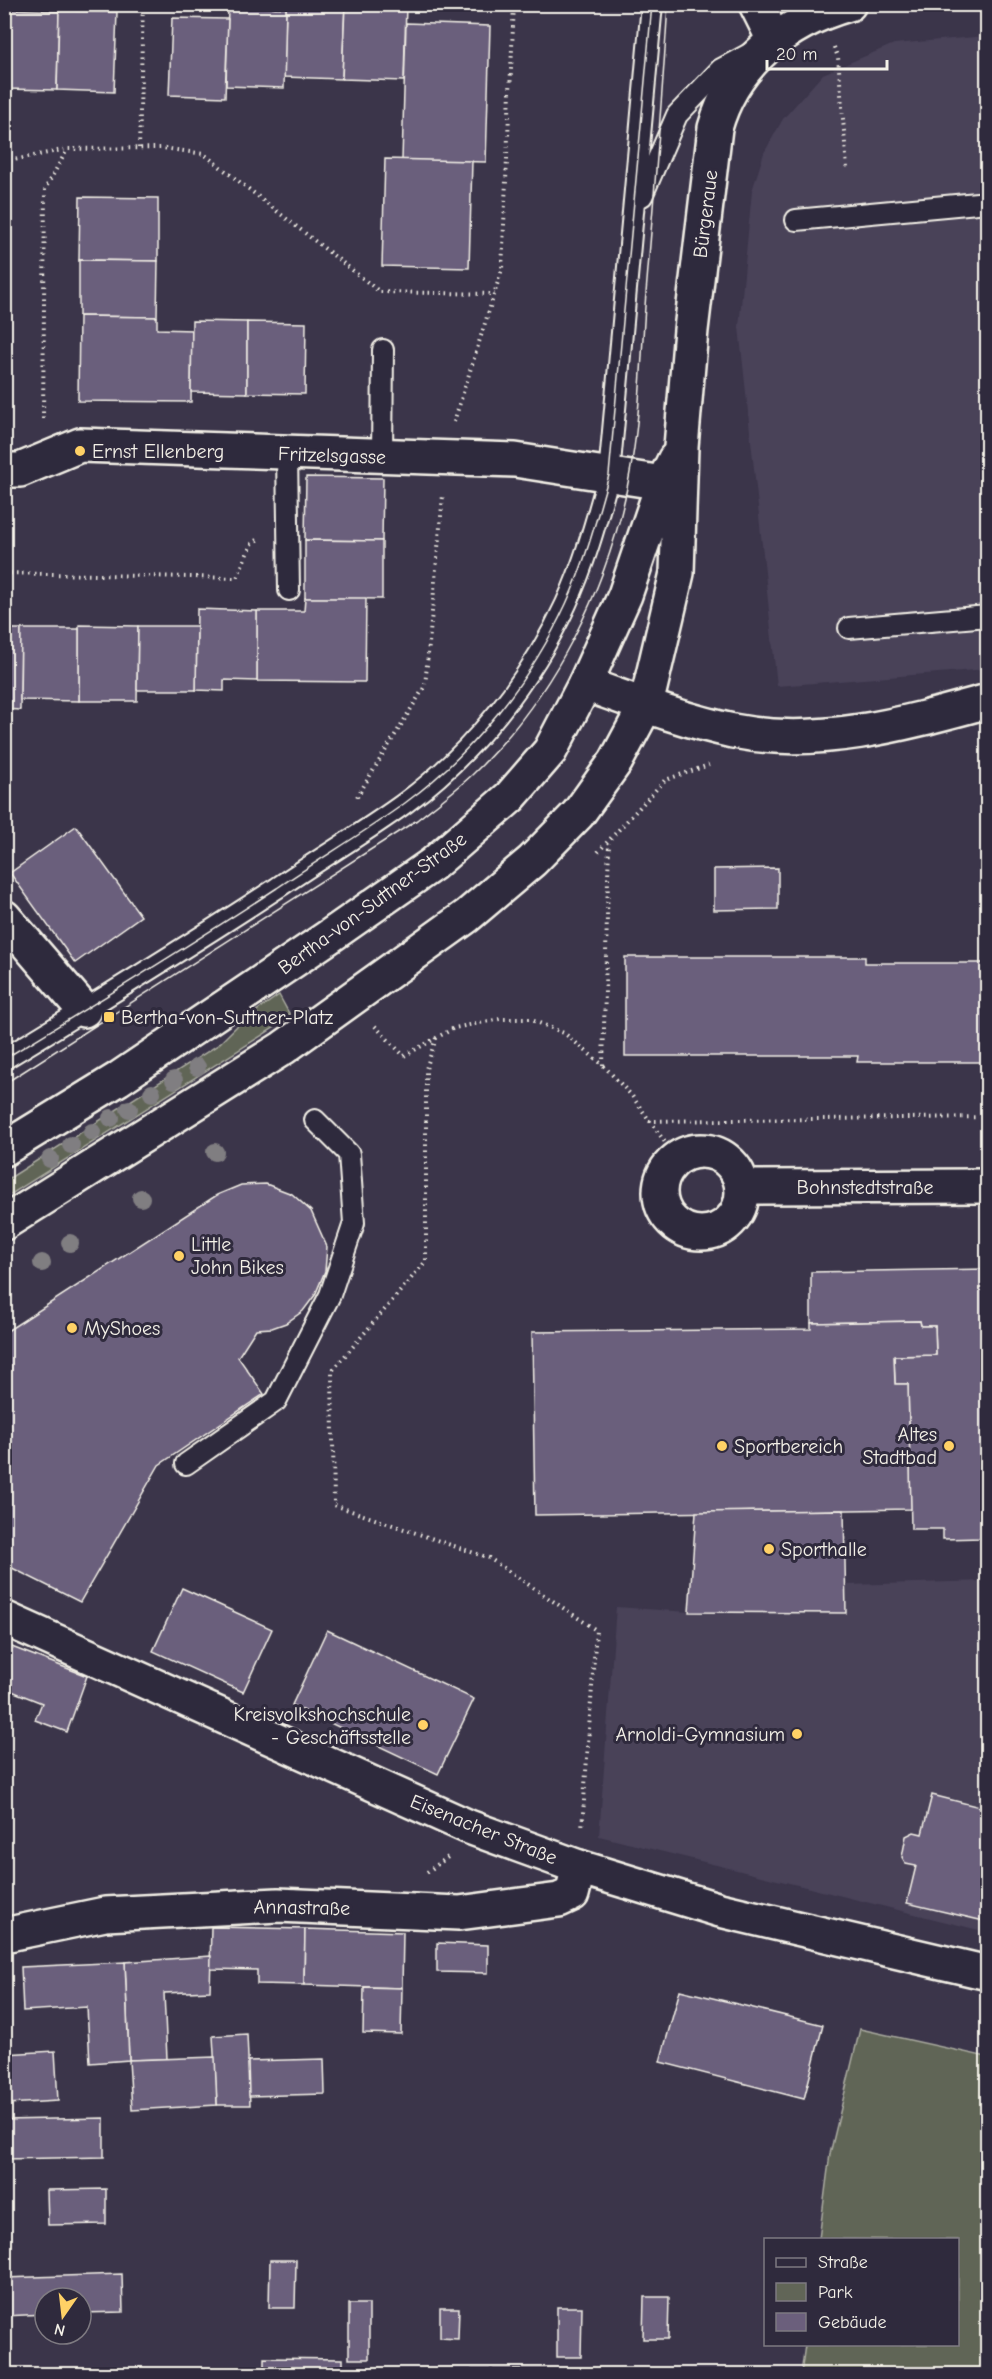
<svg xmlns="http://www.w3.org/2000/svg" width="992" height="2379" font-family="'Comic Neue',sans-serif">
<style>
.built{fill:#494259}
.green{fill:#616557;stroke:#aaaba0;stroke-width:1.5}
.building{fill:#6b5f7c;stroke:#f4f1e8;stroke-width:1.5}
.lines{fill:none;stroke-linecap:round;stroke-linejoin:round}
.lane-casing{stroke:#f4f1e8;stroke-width:24}
.street-casing{stroke:#f4f1e8;stroke-width:38}
.secondary-casing{stroke:#f4f1e8;stroke-width:38}
.path{stroke:#f4f1e8;stroke-width:4;stroke-dasharray:1.5 4.5;stroke-linecap:butt}
.lane{stroke:#2f2a3d;stroke-width:20}
.street{stroke:#2f2a3d;stroke-width:33}
.secondary{stroke:#2f2a3d;stroke-width:33}
.tram{stroke:#f4f1e8;stroke-width:1.5}
.tree{fill:#807e81}
.poi-dot{fill:#ffd166;stroke:#2f2a3d;stroke-width:2}
.labels{text-anchor:middle;stroke-width:6;stroke-linejoin:round;paint-order:stroke}
.street-label{font-size:20px;fill:#f4f1e8;stroke:#2f2a3d}
.poi-label{font-size:20px;fill:#f4f1e8;stroke:#2f2a3d;text-anchor:start}
</style>
<rect width="100%" height="100%" fill="#3b354a"/>
<filter id="ink" filterUnits="userSpaceOnUse"><feTurbulence type="fractalNoise" baseFrequency=".0167" numOctaves="2"/><feDisplacementMap in="SourceGraphic" scale="12" xChannelSelector="R" yChannelSelector="G"/><feConvolveMatrix kernelMatrix="1 2 1 2 8 2 1 2 1" color-interpolation-filters="sRGB"/></filter>
<g filter="url(#ink)">
<g class="built">
<polygon points="987,36 987,669 777,686 739,327 752,191 764,153 783,119 823,74 894,44"/>
<polygon points="844,1510 846,1585 987,1581 987,1932 599,1836 616,1607 689,1612 696,1512"/>
</g>
<g class="green">
<polygon points="279,995 291,1017 5,1198 5,1181 218,1045 241,1022"/>
<polygon points="860,2029 987,2057 987,2374 801,2374 805,2345 958,2344 958,2240 819,2239 830,2154"/>
</g>
<g class="building">
<polygon points="286,4 345,4 342,79 284,77"/>
<polygon points="345,4 406,4 404,81 342,79"/>
<polygon points="228,6 286,8 284,88 226,86"/>
<polygon points="4,9 59,11 57,90 4,89"/>
<polygon points="59,11 117,12 114,92 57,90"/>
<polygon points="172,18 228,19 225,97 169,95"/>
<polygon points="406,23 490,26 486,162 402,160"/>
<polygon points="385,159 472,161 469,268 382,266"/>
<polygon points="80,197 158,198 158,261 79,260"/>
<polygon points="79,260 158,261 157,317 79,316"/>
<polygon points="79,316 157,317 157,329 192,330 191,402 78,401"/>
<polygon points="192,321 247,322 247,393 191,392"/>
<polygon points="247,322 306,323 305,394 247,393"/>
<polygon points="4,363 7,363 6,448 4,448"/>
<polygon points="306,477 383,478 382,541 305,540"/>
<polygon points="305,540 382,541 382,599 305,598"/>
<polygon points="305,598 366,598 365,682 257,681 257,611 304,611"/>
<polygon points="197,609 257,611 257,681 224,680 224,691 196,690"/>
<polygon points="79,625 138,626 137,701 79,701"/>
<polygon points="138,626 197,626 196,690 137,690"/>
<polygon points="4,629 21,629 20,710 4,709"/>
<polygon points="21,629 79,629 79,701 20,700"/>
<polygon points="76,826 141,916 75,963 10,873"/>
<polygon points="778,868 778,909 714,910 714,869"/>
<polygon points="625,957 865,957 865,963 988,963 988,1062 857,1062 858,1056 625,1056"/>
<polygon points="4,979 14,992 4,999"/>
<polygon points="266,1184 292,1194 311,1211 327,1247 325,1271 315,1295 303,1311 286,1323 272,1328 256,1329 238,1357 264,1394 159,1465 80,1602 4,1564 4,1333 217,1195 241,1185"/>
<polygon points="988,1269 988,1529 981,1530 981,1538 943,1539 943,1529 911,1529 908,1384 895,1384 894,1356 936,1355 935,1326 921,1326 920,1321 811,1323 811,1272"/>
<polygon points="920,1321 921,1326 935,1326 936,1355 894,1356 895,1384 908,1384 911,1509 535,1515 532,1332 811,1329 811,1323"/>
<polygon points="844,1510 846,1613 689,1612 696,1512"/>
<polygon points="182,1588 272,1629 243,1692 153,1651"/>
<polygon points="327,1630 474,1699 438,1774 292,1705"/>
<polygon points="4,1644 87,1676 67,1732 35,1720 42,1703 4,1688"/>
<polygon points="932,1795 988,1809 988,1922 907,1903 916,1866 906,1864 902,1857 906,1836 914,1832 922,1834"/>
<polygon points="211,1927 305,1929 304,1985 257,1984 257,1970 210,1969"/>
<polygon points="305,1929 403,1932 402,1988 304,1985"/>
<polygon points="437,1943 488,1945 488,1973 437,1972"/>
<polygon points="211,1956 210,1991 164,1993 167,2059 129,2060 125,1962"/>
<polygon points="125,1962 129,2060 90,2063 87,2007 23,2011 21,1967"/>
<polygon points="364,1987 402,1988 401,2034 363,2033"/>
<polygon points="680,1990 823,2025 804,2099 660,2062"/>
<polygon points="247,2034 250,2105 217,2105 213,2036"/>
<polygon points="55,2051 58,2101 7,2104 5,2054"/>
<polygon points="215,2057 217,2105 132,2110 129,2060"/>
<polygon points="324,2059 325,2094 249,2096 248,2061"/>
<polygon points="104,2118 104,2157 4,2159 4,2120"/>
<polygon points="106,2189 106,2224 48,2225 47,2190"/>
<polygon points="270,2260 296,2260 295,2308 269,2308"/>
<polygon points="122,2274 123,2312 81,2313 81,2298 45,2298 45,2314 4,2316 4,2278"/>
<polygon points="644,2297 669,2297 668,2339 643,2339"/>
<rect x="349" y="2304" width="20" height="55"/>
<polygon points="557,2307 582,2307 581,2357 557,2357"/>
<polygon points="440,2308 459,2308 458,2339 440,2338"/>
<polygon points="264,2358 343,2359 343,2374 264,2374"/>
<rect x="472" y="2370" width="78" height="4"/>
</g>
<g class="lines">
<g class="lane-casing">
<g id="lane">
<polyline points="642,196 677,115 721,69 751,53"/>
<polyline points="796,220 988,202"/>
<polyline points="287,453 289,590"/>
<polyline points="382,456 383,350"/>
<polyline points="849,628 988,616"/>
<path d="M4,1059C96,1003 187,947 277,888C319,859 364,833 405,803C473,753 531,680 566,604C585,563 597,518 609,475L652,4"/>
<polyline points="186,1464 276,1401 330,1295 354,1223 349,1154 315,1120"/>
</g>
</g>
<g class="street-casing">
<g id="street">
<polyline points="4,470 20,470 80,445 515,460 663,483"/>
<path d="M585,684C633,701 682,720 733,731C819,748 904,724 988,701"/>
<polyline points="4,917 84,1010"/>
<circle cx="701" cy="1192" r="41"/>
<polyline points="742,1187 988,1186"/>
<polyline points="4,1935 105,1914 278,1905 459,1913 559,1900 572,1894 579,1867"/>
</g>
</g>
<g class="secondary-casing">
<g id="secondary">
<polyline points="756,4 774,40"/>
<polyline points="4,1149 118,1079 327,938 433,864 510,797 550,751 585,684 625,595 663,483 675,459"/>
<path d="M4,1223L283,1048L467,916L532,861L578,814L616,761L646,705L677,573L681,447L691,330L715,128C733,63 786,22 849,4"/>
<polyline points="4,1618 469,1827 579,1867 720,1910 988,1973"/>
</g>
</g>
<g class="path">
<polyline points="834,47 838,57 847,168"/>
<polyline points="139,148 143,4"/>
<polyline points="4,162 67,149 163,148 204,154 380,292 495,294"/>
<polyline points="43,419 45,189 67,150"/>
<polyline points="454,422 502,269 514,4"/>
<polyline points="4,573 237,578 251,544 259,539"/>
<polyline points="357,797 425,686 443,495"/>
<polyline points="598,852 665,780 709,765"/>
<polyline points="375,1026 404,1056 454,1028 500,1019 529,1019 564,1033 603,1065 632,1096 677,1159"/>
<polyline points="436,1038 426,1069 426,1261 332,1371 334,1505 489,1558 596,1630 582,1829"/>
<polyline points="603,1065 609,843"/>
<polyline points="649,1121 988,1117"/>
<polyline points="4,1314 13,1308"/>
<polyline points="427,1872 448,1857"/>
</g>
<use href="#lane" class="lane"/>
<use href="#street" class="street"/>
<use href="#secondary" class="secondary"/>
<g class="tram">
<path d="M4,1059C96,1003 187,947 277,888C319,859 364,833 405,803C473,753 531,680 566,604C585,563 597,518 609,475L652,4"/>
<path d="M4,1084L417,820C436,805 455,791 473,774C553,697 609,587 629,478C641,418 641,355 646,293C654,197 662,101 668,4"/>
</g>
</g>
<g class="tree">
<circle cx="197" cy="1067" r="9"/>
<circle cx="174" cy="1080" r="9"/>
<circle cx="152" cy="1093" r="9"/>
<circle cx="129" cy="1109" r="9"/>
<circle cx="111" cy="1118" r="9"/>
<circle cx="92" cy="1132" r="9"/>
<circle cx="71" cy="1145" r="9"/>
<circle cx="215" cy="1152" r="9"/>
<circle cx="50" cy="1159" r="9"/>
<circle cx="141" cy="1198" r="9"/>
<circle cx="70" cy="1243" r="9"/>
<circle cx="42" cy="1263" r="9"/>
</g>
</g>
<g class="poi-dot">
<circle cx="80" cy="451" r="6"/>
<rect x="103" y="1011" width="12" height="12" rx="3"/>
<circle cx="179" cy="1256" r="6"/>
<circle cx="72" cy="1328" r="6"/>
<circle cx="722" cy="1446" r="6"/>
<circle cx="949" cy="1446" r="6"/>
<circle cx="769" cy="1549" r="6"/>
<circle cx="423" cy="1725" r="6"/>
<circle cx="797" cy="1734" r="6"/>
</g>
<g class="labels">
<g class="street-label">
<text transform="translate(705 214) rotate(-83)" y="7">Bürgeraue</text>
<text transform="translate(332 455) rotate(2)" y="7">Fritzelsgasse</text>
<text transform="translate(372 903) rotate(-36)" y="7">Bertha-von-Suttner-Straße</text>
<text x="865" y="1194">Bohnstedtstraße</text>
<text transform="translate(484 1829) rotate(22)" y="7">Eisenacher Straße</text>
<text transform="translate(302 1907) rotate(1)" y="7">Annastraße</text>
</g>
<g class="poi-label">
<text x="92" y="458">Ernst Ellenberg</text>
<text x="121" y="1024">Bertha-von-Suttner-Platz</text>
<text x="191" y="1251">Little<tspan x="191" dy="23">John Bikes</tspan></text>
<text x="84" y="1335">MyShoes</text>
<text x="937" y="1441" text-anchor="end">Altes<tspan x="937" dy="23">Stadtbad</tspan></text>
<text x="734" y="1453">Sportbereich</text>
<text x="781" y="1556">Sporthalle</text>
<text x="411" y="1721" text-anchor="end">Kreisvolkshochschule<tspan x="411" dy="23">- Geschäftsstelle</tspan></text>
<text x="785" y="1741" text-anchor="end">Arnoldi-Gymnasium</text>
</g>
</g>
<rect width="992" height="2379" fill="none" stroke="#2f2a3d" stroke-width="24"/>
<rect x="12" y="12" width="968" height="2355" fill="none" stroke="#f4f1e8" stroke-width="2" filter="url(#ink)"/>
<rect x="764" y="2238" width="195" height="108" fill="#2f2a3d" stroke="#7e7a81" stroke-width="1.5"/>
<rect x="776" y="2258" width="30" height="9" fill="#2f2a3d" stroke="#7e7a81" stroke-width="1.5"/>
<text x="818" y="2268" font-size="18" fill="#f4f1e8">Straße</text>
<rect x="776" y="2283" width="30" height="18" fill="#616557" stroke="#7e7a81" stroke-width="1.5"/>
<text x="818" y="2298" font-size="18" fill="#f4f1e8">Park</text>
<rect x="776" y="2313" width="30" height="18" fill="#6b5f7c" stroke="#7e7a81" stroke-width="1.5"/>
<text x="818" y="2328" font-size="18" fill="#f4f1e8">Gebäude</text>
<g transform="translate(63 2316) rotate(194)"><circle r="28" fill="#2f2a3d" stroke="#7e7a81" stroke-width="1.5"/>
<path d="M0-4.5L10 22L0 15L-10 22Z" fill="#ffd166"/>
<text y="-9" font-size="16" font-weight="bold" text-anchor="middle" fill="#f4f1e8">N</text>
</g>
<path d="M767 60v9h120v-9" fill="none" stroke="#f4f1e8" stroke-width="3"/>
<text x="776" y="60" font-size="18" fill="#f4f1e8" stroke="#2f2a3d" stroke-width="4.5" paint-order="stroke">20 m</text>
</svg>
